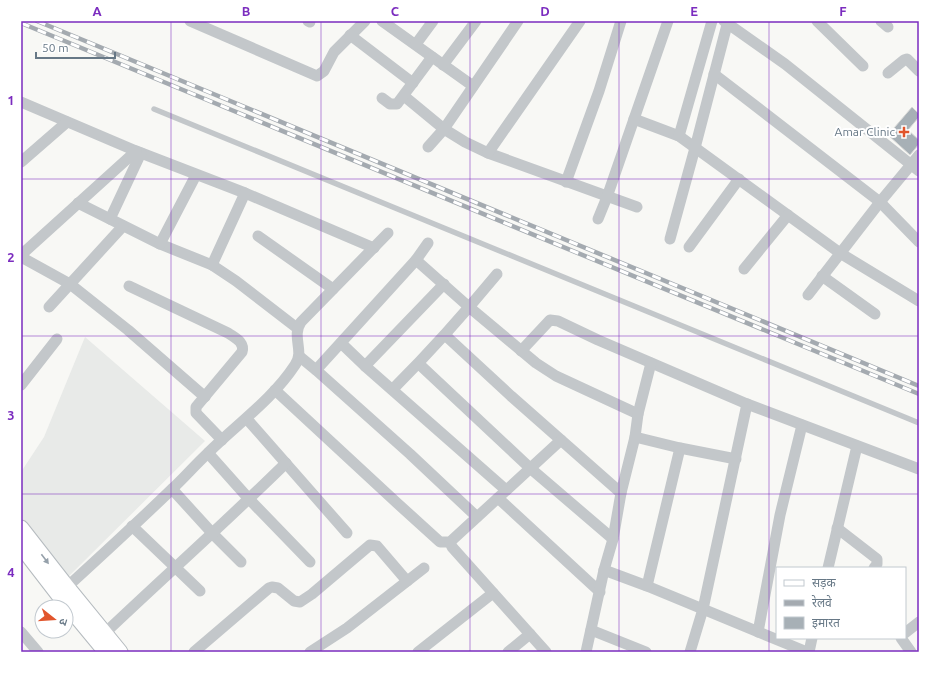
<svg xmlns="http://www.w3.org/2000/svg" width="940" height="673" font-family="Ubuntu,'Noto Sans Devanagari',sans-serif">
<style>
.built{fill:#e8eae8}
.building{fill:#a7b0b6;stroke:#d9d9d7}
.lines{fill:none;stroke-linecap:round;stroke-linejoin:round}
.secondary-casing{stroke:#b5bbbf;stroke-width:17}
.service{stroke:#c3c7ca;stroke-width:5.5}
.minor{stroke:#c3c7ca;stroke-width:11}
.secondary{stroke:#fff;stroke-width:15}
.rail-casing{stroke:#a4aab0;stroke-width:4.5}
.rail{stroke:#fff;stroke-width:3;stroke-dasharray:9;stroke-linecap:butt}
.oneway{fill:#95a0aa}
.grid{fill:none;stroke:#7b2cbf;stroke-width:1;stroke-opacity:0.55}
.poi-dot{fill:#e1552c;stroke:#fff;stroke-width:1.5}
.labels{text-anchor:middle;stroke-width:4;stroke-linejoin:round;paint-order:stroke}
.poi-label{font-size:12px;fill:#677886;stroke:#fff;text-anchor:end}
.neatline{fill:none;stroke:#7b2cbf;stroke-width:1.5}
.grid-label{font-size:13px;text-anchor:middle;font-weight:bold;fill:#7b2cbf}
</style>
<rect width="100%" height="100%" fill="#f8f8f5"/>
<polygon class="built" points="85,337 205,441 67,578 21,517 21,472 44,437"/>
<polygon class="building" points="912,107 919,114 919,117 908,130 919,140 919,144 910,155 888,135"/>
<g class="lines">
<g class="secondary-casing">
<g id="secondary">
<polyline points="21,528 67,587 120,652"/>
<polyline points="21,546 58,594 106,652"/>
</g>
</g>
<polyline class="service" points="154,109 919,423"/>
<g class="minor">
<polyline points="190,21 317,76 324,71 334,52 365,21"/>
<polyline points="308,21 310,22"/>
<polyline points="382,21 473,86"/>
<polyline points="724,21 785,64 919,171"/>
<polyline points="817,21 863,66"/>
<polyline points="881,21 888,27"/>
<polyline points="350,35 413,83"/>
<polyline points="416,44 433,21"/>
<polyline points="443,65 476,21"/>
<polyline points="888,73 904,60 907,59 919,71"/>
<polyline points="714,74 880,202 919,242"/>
<polyline points="404,96 444,129 465,142 488,153 637,207"/>
<polyline points="382,98 390,104 397,104 432,57"/>
<polyline points="21,102 136,151 245,193 374,248"/>
<polyline points="634,119 679,136 840,253 919,301"/>
<polyline points="679,136 712,21"/>
<polyline points="428,147 444,129 518,21"/>
<polyline points="488,153 580,21"/>
<polyline points="21,162 67,122"/>
<polyline points="566,182 599,91 621,21"/>
<polyline points="78,203 160,244 212,265 236,281 297,328"/>
<polyline points="110,219 141,153"/>
<polyline points="598,219 607,197 668,21"/>
<polyline points="258,236 333,289"/>
<polyline points="670,239 695,148 728,21"/>
<polyline points="160,244 196,175"/>
<polyline points="689,247 739,179"/>
<polyline points="21,255 136,151"/>
<polyline points="21,257 70,284 128,330 205,397"/>
<polyline points="416,260 469,307 536,363 556,376 638,414"/>
<polyline points="212,265 245,193"/>
<polyline points="744,269 788,215"/>
<polyline points="822,276 875,314"/>
<path d="M129,286L228,333C235,338 245,342 242,352L196,407V413L222,440"/>
<polyline points="808,295 880,202 919,155"/>
<polyline points="49,307 123,226"/>
<polyline points="445,335 511,396 621,493"/>
<polyline points="341,343 365,366 506,490"/>
<polyline points="521,351 550,320 558,321 598,340 747,404 919,469"/>
<polyline points="299,356 316,370 410,454 477,517"/>
<polyline points="419,364 530,468 613,539"/>
<polyline points="365,366 444,284"/>
<polyline points="316,370 416,260 428,243"/>
<polyline points="21,385 57,339"/>
<path d="M393,389C430,352 464,314 497,274"/>
<polyline points="275,390 397,503 440,542 450,542 561,440"/>
<polyline points="247,419 347,533"/>
<polyline points="635,437 680,448 736,459"/>
<polyline points="208,453 249,499 310,562"/>
<polyline points="172,489 213,534 241,562"/>
<polyline points="498,498 600,592"/>
<polyline points="132,526 200,591"/>
<polyline points="837,528 877,559 877,564 874,568"/>
<polyline points="450,542 452,547 546,652"/>
<polyline points="828,568 857,446"/>
<polyline points="604,570 647,586 807,652"/>
<polyline points="647,586 680,448"/>
<path d="M67,587C102,555 137,523 171,490C184,478 195,465 208,453C237,424 272,400 295,365C305,351 291,337 301,322L388,233"/>
<polyline points="591,630 646,652"/>
<polyline points="21,632 38,652"/>
<polyline points="758,632 780,515 802,425"/>
<path d="M105,633C165,576 227,521 286,463"/>
<polyline points="905,633 919,622"/>
<polyline points="901,638 911,652"/>
<polyline points="194,652 269,588 272,587 278,588 294,601 300,602 312,594 370,545 377,546 407,581"/>
<polyline points="310,652 347,628 424,568"/>
<polyline points="418,652 493,593"/>
<polyline points="508,652 530,634"/>
<polyline points="586,652 604,570 613,539 621,493 635,437 638,414 651,363"/>
<polyline points="690,652 703,609 747,404"/>
<polyline points="809,652 812,638"/>
</g>
<use href="#secondary" class="secondary"/>
<g class="rail-casing">
<g id="rail">
<polyline points="37,21 919,386"/>
<polyline points="21,23 919,394"/>
</g>
</g>
<use href="#rail" class="rail"/>
</g>
<defs><path id="oneway-solid" d="M-6-.8H1V-3.2L6.5 0L1 3.2V.8H-6Z"/></defs>
<use class="oneway" href="#oneway-solid" transform="translate(45 559) rotate(53)"/>
<path class="grid" d="M171,21V652M321,21V652M470,21V652M619,21V652M769,21V652M21,179H919M21,336H919M21,494H919"/>
<path class="poi-dot" d="M902 126h4v4h4v4h-4v4h-4v-4h-4v-4h4z"/>
<g class="labels">
<g class="poi-label">
<text x="895" y="136">Amar Clinic</text>
</g>
</g>
<rect width="940" height="673" fill="none" stroke="#ffffff" stroke-width="44"/>
<rect x="776" y="567" width="130" height="72" fill="#ffffff" stroke="#c2c9cf"/>
<rect x="784" y="580" width="20" height="6" fill="#ffffff" stroke="#c2c9cf"/>
<text x="812" y="587" font-size="12" fill="#677886">सड़क</text>
<rect x="784" y="600" width="20" height="6" fill="#a4aab0" stroke="#c2c9cf"/>
<text x="812" y="607" font-size="12" fill="#677886">रेलवे</text>
<rect x="784" y="617" width="20" height="12" fill="#a7b0b6" stroke="#c2c9cf"/>
<text x="812" y="627" font-size="12" fill="#677886">इमारत</text>
<g transform="translate(54 619) rotate(107)"><circle r="19" fill="#ffffff" stroke="#c2c9cf"/>
<path d="M0-3L7 15L0 10L-7 15Z" fill="#e1552c"/>
<text y="-6" font-size="11" font-weight="bold" text-anchor="middle" fill="#677886">उ</text>
</g>
<path d="M36 52v6h79v-6" fill="none" stroke="#677886" stroke-width="2"/>
<text x="42" y="52" font-size="12" fill="#677886" stroke="#ffffff" stroke-width="3" paint-order="stroke">50 m</text>
<rect x="22" y="22" width="896" height="629" class="neatline"/>
<g class="grid-label">
<text x="97" y="16">A</text>
<text x="246" y="16">B</text>
<text x="395" y="16">C</text>
<text x="545" y="16">D</text>
<text x="694" y="16">E</text>
<text x="843" y="16">F</text>
<text x="11" y="105">1</text>
<text x="11" y="262">2</text>
<text x="11" y="420">3</text>
<text x="11" y="577">4</text>
</g>
</svg>
